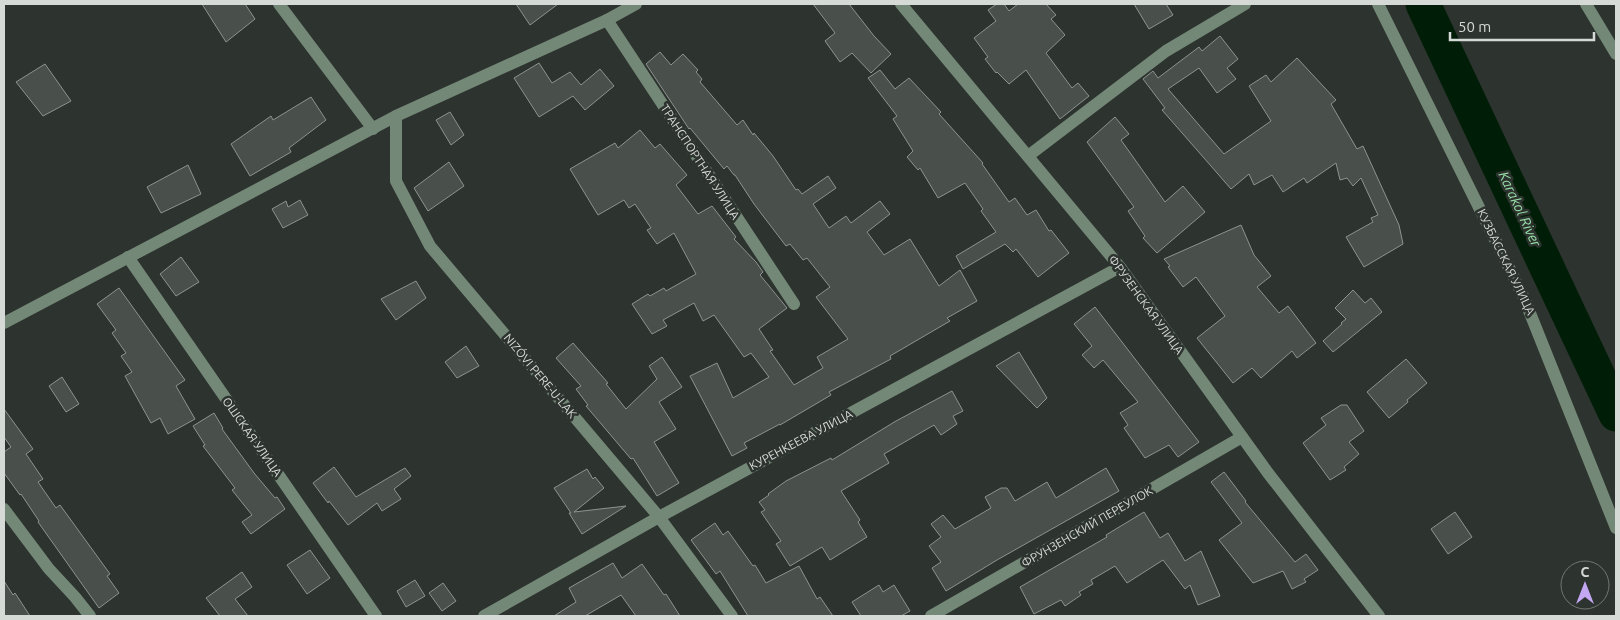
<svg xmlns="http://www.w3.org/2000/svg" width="1620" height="620" font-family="Ubuntu,sans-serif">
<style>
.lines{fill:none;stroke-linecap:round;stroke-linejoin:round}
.river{stroke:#001e07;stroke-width:35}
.building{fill:#494f4a;stroke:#8d948f}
.minor{stroke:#748878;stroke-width:12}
.labels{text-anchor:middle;stroke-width:5;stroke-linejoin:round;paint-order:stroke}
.street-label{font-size:12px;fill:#d6dad7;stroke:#2d332e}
.water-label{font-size:14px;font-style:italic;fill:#98e0a9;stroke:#2d332e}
</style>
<rect width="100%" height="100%" fill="#2d332e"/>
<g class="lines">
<polyline class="river" points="1423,4 1616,414"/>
</g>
<g class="building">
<polygon points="202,4 245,4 255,19 226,42"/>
<polygon points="516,4 558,4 530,25"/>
<polygon points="813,4 849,4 874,36 891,54 871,73 852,53 840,62 825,41 835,33"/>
<polygon points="997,4 1004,4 1009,11 1018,4 1046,4 1056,15 1051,19 1065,35 1046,53 1072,88 1078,83 1089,96 1060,119 1026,70 1009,84 997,72 996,73 985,59 988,57 974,38 996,21 988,10"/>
<polygon points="1134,4 1166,4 1173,15 1149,29"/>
<polygon points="1220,36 1238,59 1227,68 1236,79 1217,93 1199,68 1168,89 1224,154 1271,121 1249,86 1266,75 1271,82 1297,58 1336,100 1331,104 1357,149 1363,146 1399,225 1403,244 1364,267 1346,237 1373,222 1371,218 1378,215 1361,178 1353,186 1347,178 1340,180 1336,163 1307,183 1304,178 1283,192 1272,175 1254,185 1249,174 1231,189 1211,166 1162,110 1165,108 1143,79 1153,71 1158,78 1199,47 1202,51"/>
<polygon points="660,52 671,65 683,54 698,70 696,72 702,79 700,82 737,125 743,120 753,135 754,133 773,156 796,190 798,189 802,194 828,176 836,188 813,204 829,228 846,216 851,223 880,201 890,214 867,232 884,255 910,239 939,286 960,270 977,301 947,318 950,321 890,356 891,359 829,392 831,395 780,425 780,424 744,443 747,448 732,456 690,376 717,363 733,398 769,377 751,353 744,357 714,315 703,321 694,303 663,320 667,326 652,334 632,304 648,294 650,296 664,288 666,291 696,274 674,233 657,244 647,230 651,228 635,204 629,208 624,200 598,215 570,169 615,143 618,148 640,130 655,148 660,144 687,175 676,185 698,214 712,206 736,237 734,239 756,262 763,272 760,275 787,308 759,329 773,350 770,351 794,385 823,368 817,357 848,339 816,297 830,287 807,258 803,260 790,244 786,246 754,204 735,175 734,175 727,166 724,169 690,128 689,129 646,64"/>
<polygon points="539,63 552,83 570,72 581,85 600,69 614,86 585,110 573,96 539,117 514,78"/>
<polygon points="45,64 71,101 43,116 16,82"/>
<polygon points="880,70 895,89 909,78 941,112 939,114 983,163 982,164 1009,202 1015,198 1027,215 1036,210 1049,231 1051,230 1069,253 1038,277 1016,249 1013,252 1005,244 963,269 956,256 996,232 981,211 983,209 965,183 938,198 920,168 918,170 907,157 913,151 893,119 897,116 868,78"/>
<polygon points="311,97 326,120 289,148 291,152 250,176 231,144 271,116 273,120"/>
<polygon points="450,112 464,135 451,145 436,120"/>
<polygon points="1115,117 1129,134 1121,140 1165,202 1183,186 1205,212 1157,253 1143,238 1145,236 1128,211 1134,207 1087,142"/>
<polygon points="449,162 464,186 428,211 414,188"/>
<polygon points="188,165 201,194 161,213 147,187"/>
<polygon points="300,200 308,215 283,228 272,209 286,201 288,207"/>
<polygon points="1241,225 1254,255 1271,276 1257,287 1279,313 1288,306 1316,343 1297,358 1292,351 1261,378 1252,368 1233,383 1197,338 1225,316 1196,277 1183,287 1168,267 1170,266 1164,259"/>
<polygon points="181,257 199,282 176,296 160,274"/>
<polygon points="416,281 426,298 396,320 381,299"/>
<polygon points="119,288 185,380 176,386 195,419 168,434 160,418 151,423 125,376 132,372 121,356 126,353 112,333 116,330 97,304"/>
<polygon points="1353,290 1365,303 1371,298 1382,312 1333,352 1323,341 1342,324 1341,323 1346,319 1335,308"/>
<polygon points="1095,307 1199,442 1178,457 1169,445 1145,458 1124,428 1128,425 1120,413 1138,402 1103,360 1094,368 1082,355 1092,346 1074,324"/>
<polygon points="573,343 608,383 606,384 626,409 657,379 649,366 662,357 682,387 659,402 676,429 654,442 679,483 657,496 633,458 631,459 586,406 588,405 576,389 581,386 556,358"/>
<polygon points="466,346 479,366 457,378 445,362"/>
<polygon points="1019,352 1047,398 1037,408 996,366"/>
<polygon points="1406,359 1427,383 1407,400 1408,402 1389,418 1367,392"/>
<polygon points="62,377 79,404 66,412 49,386"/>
<polygon points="952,391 963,411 953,416 957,424 941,435 934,425 884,454 889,463 841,491 860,520 858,522 867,537 830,560 822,547 790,566 776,544 781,541 761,512 765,510 759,502 769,495 768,494 786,481 831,458 832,460 896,421"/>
<polygon points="1341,405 1347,405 1364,431 1349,442 1359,454 1344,467 1346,470 1330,480 1303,443 1326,425 1321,418"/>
<polygon points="4,409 33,449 26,454 43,479 38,482 56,508 60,505 110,574 107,576 119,593 99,608 38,522 39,521 21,494 20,495 4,473 4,452 11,447 4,437"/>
<polygon points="214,413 223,428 222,429 254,473 275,498 277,497 285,509 251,534 242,522 252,515 232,490 235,488 203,446 205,445 193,426"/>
<polygon points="334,467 356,497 405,468 411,476 394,489 401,499 382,511 377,503 348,525 329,501 328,503 313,483"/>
<polygon points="1106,468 1119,491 997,560 946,591 932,568 941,562 929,546 941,537 931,524 943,515 955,529 991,508 985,497 1001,488 1007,488 1015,501 1047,482 1056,498"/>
<polygon points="587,469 593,479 595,477 604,488 574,512 626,506 582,534 569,513 571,513 554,488"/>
<polygon points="1224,472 1246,501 1245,502 1295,562 1306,554 1318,570 1304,579 1306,582 1292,589 1283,571 1253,583 1219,540 1242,523 1211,482"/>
<polygon points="1144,512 1160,538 1168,533 1185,561 1201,551 1220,596 1198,605 1190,585 1185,589 1163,560 1127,583 1115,566 1091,580 1093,584 1079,592 1081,595 1065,606 1061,600 1034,614 1020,587 1107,537 1106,535"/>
<polygon points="1455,512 1472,537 1448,554 1431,529"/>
<polygon points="715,523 723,535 728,531 753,566 755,565 766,583 799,566 817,599 820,597 833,616 748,616 720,571 716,574 691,540"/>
<polygon points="310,550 330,578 307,594 287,565"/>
<polygon points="613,563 622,578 642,564 664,595 666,594 680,616 636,616 621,595 585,616 554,616 576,602 569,588"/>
<polygon points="242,572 252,587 235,599 248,616 220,616 206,598"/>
<polygon points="415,580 425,596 406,607 397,591"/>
<polygon points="4,581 13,595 15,593 30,616 4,616"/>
<polygon points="443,583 456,601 442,611 429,593"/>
<polygon points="879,585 883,592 894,585 910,611 901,616 861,616 852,602"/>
</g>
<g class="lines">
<g class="minor">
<polyline points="279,4 373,129"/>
<polyline points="901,4 1120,267 1268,473 1379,616"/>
<polyline points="1378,4 1524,298 1616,528"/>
<polyline points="1586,4 1616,54"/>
<polyline points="607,20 794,304"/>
<polyline points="396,116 396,181 430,246 659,517 732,616"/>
<polyline points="1028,156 1166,51 1245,4"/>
<polyline points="128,257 376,616"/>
<polyline points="4,323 396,116 607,20 636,4"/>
<polyline points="4,509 49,569 75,597 90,616"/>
<polyline points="484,616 659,517 1120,267"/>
<polyline points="931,616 1242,437"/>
</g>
</g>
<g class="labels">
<g class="street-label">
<text transform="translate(700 162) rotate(57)" y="4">ТРАНСПОРТНАЯ УЛИЦА</text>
<text transform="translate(1506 262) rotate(64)" y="4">КУЗБАССКАЯ УЛИЦА</text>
<text transform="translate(1146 305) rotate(54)" y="4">ФРУЗЕНСКАЯ УЛИЦА</text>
<text transform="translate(540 376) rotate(50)" y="4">NIZÓVI PERE-U-LAK</text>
<text transform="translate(252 437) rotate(55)" y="4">ОШСКАЯ УЛИЦА</text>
<text transform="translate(801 440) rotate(-28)" y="4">КУРЕНКЕЕВА УЛИЦА</text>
<text transform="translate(1087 527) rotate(-30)" y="4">ФРУНЗЕНСКИЙ ПЕРЕУЛОК</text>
</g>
<g class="water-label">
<text transform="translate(1520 209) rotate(65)" y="5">Karakol River</text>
</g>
</g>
<rect width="1620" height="620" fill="none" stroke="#d6dad7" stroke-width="10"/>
<g transform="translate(1585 585)"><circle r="24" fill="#2d332e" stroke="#717672"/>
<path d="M0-4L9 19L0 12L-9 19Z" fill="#c3a7f2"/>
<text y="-8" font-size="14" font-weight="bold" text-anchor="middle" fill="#d6dad7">С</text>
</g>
<path d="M1450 32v8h144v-8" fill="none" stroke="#d6dad7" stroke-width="2.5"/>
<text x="1458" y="32" font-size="15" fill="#d6dad7" stroke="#2d332e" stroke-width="4" paint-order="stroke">50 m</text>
</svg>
